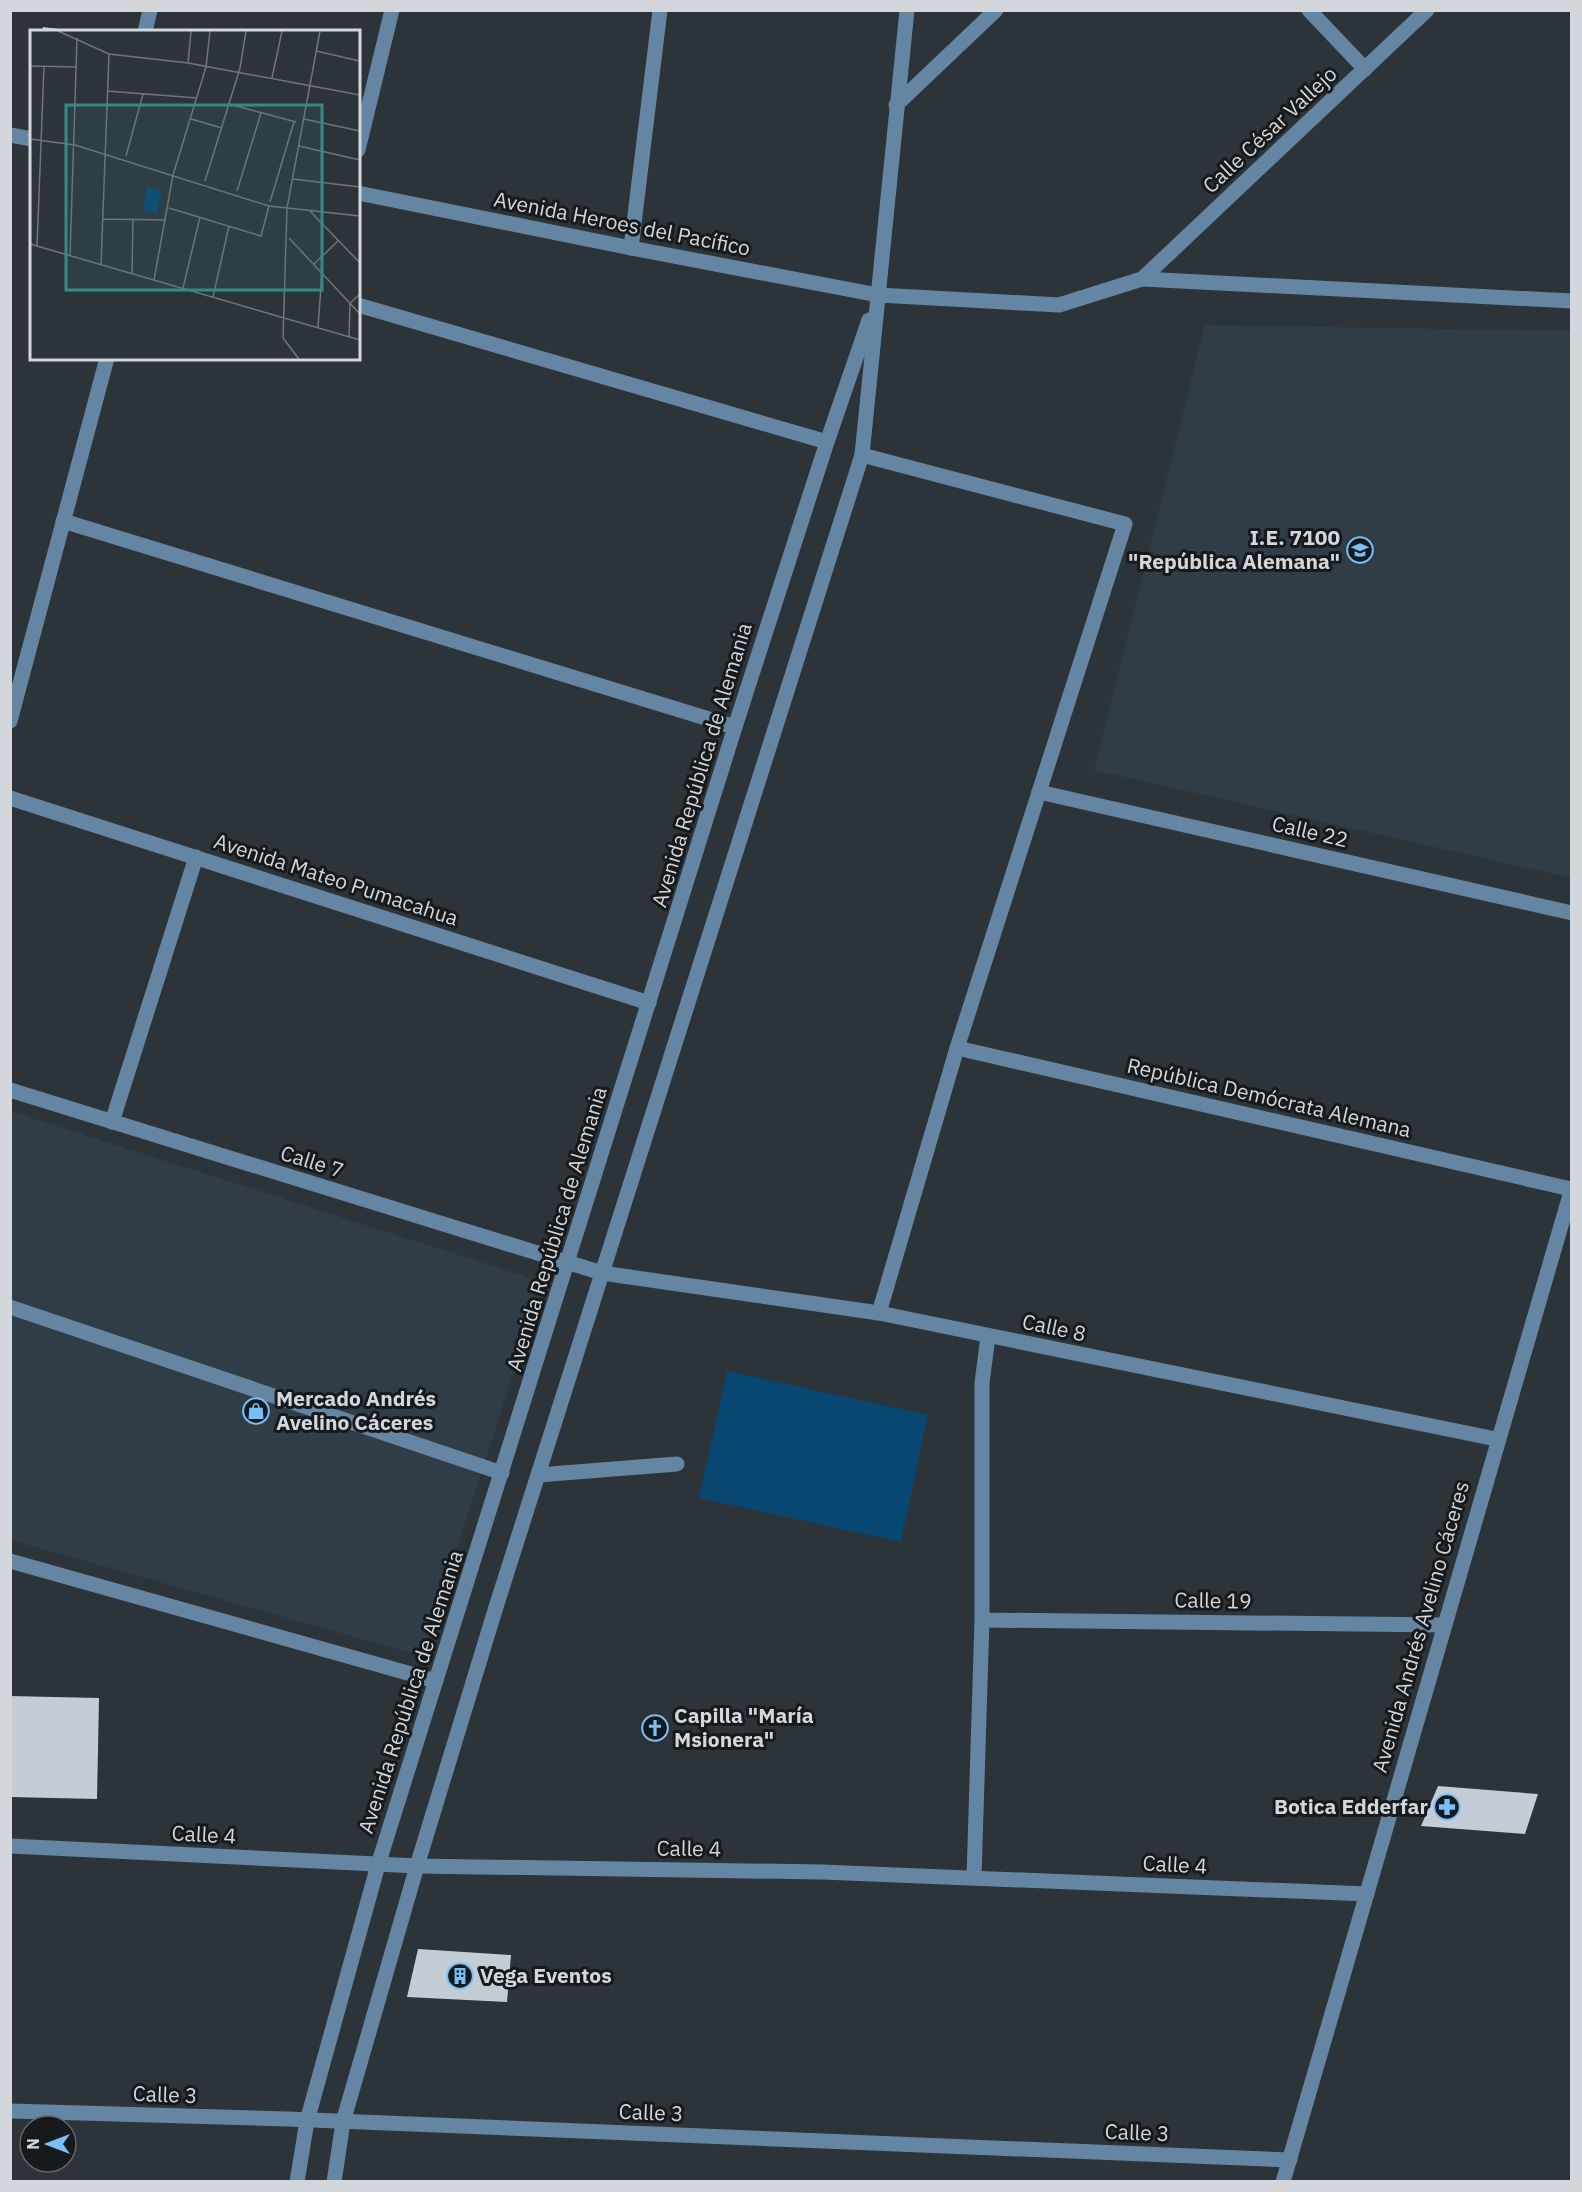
<svg xmlns="http://www.w3.org/2000/svg" width="1582" height="2192" font-family="'IBM Plex Sans',sans-serif">
<style>
.built{fill:#303d47}
.green{fill:#074771}
.building{fill:#c4cdd5}
.lines{fill:none;stroke-linecap:round;stroke-linejoin:round}
.minor{stroke:#6486a2;stroke-width:15}
.labels{text-anchor:middle;stroke-width:6;stroke-linejoin:round;paint-order:stroke}
.street-label{font-size:21px;fill:#d3d7db;stroke:#171a1d}
.poi-label{font-size:21px;font-weight:bold;fill:#d3d7db;stroke:#171a1d;text-anchor:start}
.inset-road{fill:none;stroke:#6f757a;stroke-width:1.5}
.view{fill:#368984;fill-opacity:0.15;stroke:#368984;stroke-width:3}
.inset-edge{fill:none;stroke:#d3d7db;stroke-width:3}
</style>
<rect width="100%" height="100%" fill="#2c3339"/>
<g class="built">
<polygon points="1205,325 1571,331 1571,878 1094,770"/>
<polygon points="10,1111 543,1282 422,1656 11,1540"/>
</g>
<polygon class="green" points="727,1371 928,1415 901,1542 699,1498"/>
<g class="building">
<polygon points="43,27 66,30 66,32 42,32"/>
<polygon points="10,1696 99,1698 97,1799 10,1797"/>
<polygon points="1438,1786 1538,1794 1525,1834 1421,1826"/>
<polygon points="418,1949 511,1955 507,2002 407,1997"/>
</g>
<g class="lines">
<g class="minor">
<polyline points="1309,10 1365,69"/>
<polyline points="145,32 150,10"/>
<polyline points="896,105 996,10"/>
<polyline points="10,135 32,139"/>
<polyline points="358,150 392,10"/>
<polyline points="358,193 631,248 878,295 1059,305 1142,279 1572,301"/>
<polyline points="631,248 660,10"/>
<polyline points="1142,279 1427,10"/>
<polyline points="358,305 827,442"/>
<polyline points="862,455 1125,524 957,1048 879,1313"/>
<polyline points="63,521 735,727"/>
<polyline points="10,721 107,358"/>
<polyline points="1039,792 1572,913"/>
<polyline points="10,798 649,1003"/>
<polyline points="957,1048 1571,1189"/>
<polyline points="10,1090 602,1273 879,1313 1496,1439"/>
<polyline points="112,1122 196,857"/>
<polyline points="10,1307 502,1473"/>
<polyline points="538,1475 677,1464"/>
<polyline points="10,1561 436,1681"/>
<polyline points="982,1620 1445,1625"/>
<polyline points="10,1846 417,1866 822,1872 1367,1894"/>
<polyline points="974,1877 982,1620 982,1383 988,1336"/>
<polyline points="10,2111 287,2119 1290,2160"/>
<polyline points="297,2182 307,2121 378,1865 735,727 827,442 869,320"/>
<polyline points="334,2182 343,2122 417,1866 496,1607 862,455 907,10"/>
<path d="M1283,2182C1380,1850 1473,1518 1572,1188"/>
</g>
</g>
<defs>
<g id="school-ring" transform="scale(1.35)"><circle r="9.5" fill="#171a1d" stroke="#79bff8" stroke-width="1.5"/><path d="M0-5L7-2L0 1L-7-2ZM-4 1L0 2.5L4 1V4Q0 6-4 4Z" fill="#79bff8"/></g>
<g id="shop-ring" transform="scale(1.35)"><circle r="9.5" fill="#171a1d" stroke="#79bff8" stroke-width="1.5"/><path d="M-5-2.5h2.3a2.7 3.5 0 0 1 5.4 0H5L5.5 6h-11ZM-1.5-2.5h3a1.5 2.3 0 0 0-3 0Z" fill="#79bff8"/></g>
<g id="church-ring" transform="scale(1.35)"><circle r="9.5" fill="#171a1d" stroke="#79bff8" stroke-width="1.5"/><path d="M-1.2-6h2.4v3.5h3.3v2.4h-3.3V6h-2.4V-.1h-3.3v-2.4h3.3Z" fill="#79bff8"/></g>
<g id="pharmacy-ring" transform="scale(1.35)"><circle r="9.5" fill="#171a1d" stroke="#79bff8" stroke-width="1.5"/><path d="M-2-6h4v4h4v4h-4v4h-4v-4h-4v-4h4Z" fill="#79bff8"/></g>
<g id="building-ring" transform="scale(1.35)"><circle r="9.5" fill="#171a1d" stroke="#79bff8" stroke-width="1.5"/><path d="M-4-6H4V6H1V3H-1V6H-4ZM-2.5-4.3h1.7v1.8h-1.7ZM.8-4.3h1.7v1.8H.8ZM-2.5-1h1.7V.8h-1.7ZM.8-1h1.7V.8H.8Z" fill="#79bff8"/></g>
</defs>
<g fill-rule="evenodd">
<use href="#school-ring" x="1360" y="550"/>
<use href="#shop-ring" x="256" y="1411"/>
<use href="#church-ring" x="655" y="1728"/>
<use href="#pharmacy-ring" x="1447" y="1807"/>
<use href="#building-ring" x="460" y="1976"/>
</g>
<g class="labels">
<g class="street-label">
<text transform="translate(1270 130) rotate(-43)" y="7">Calle César Vallejo</text>
<text transform="translate(622 224) rotate(11)" y="7">Avenida Heroes del Pacífico</text>
<text transform="translate(702 765) rotate(-73)" y="7">Avenida República de Alemania</text>
<text transform="translate(1310 832) rotate(13)" y="7">Calle 22</text>
<text transform="translate(336 880) rotate(18)" y="7">Avenida Mateo Pumacahua</text>
<text transform="translate(1269 1098) rotate(13)" y="7">República Demócrata Alemana</text>
<text transform="translate(312 1162) rotate(17)" y="7">Calle 7</text>
<text transform="translate(557 1229) rotate(-73)" y="7">Avenida República de Alemania</text>
<text transform="translate(1054 1328) rotate(12)" y="7">Calle 8</text>
<text transform="translate(1213 1601) rotate(1)" y="7">Calle 19</text>
<text transform="translate(1421 1627) rotate(-74)" y="7">Avenida Andrés Avelino Cáceres</text>
<text transform="translate(411 1692) rotate(-72)" y="7">Avenida República de Alemania</text>
<text transform="translate(204 1835) rotate(3)" y="7">Calle 4</text>
<text transform="translate(689 1849) rotate(1)" y="7">Calle 4</text>
<text transform="translate(1175 1865) rotate(3)" y="7">Calle 4</text>
<text transform="translate(165 2095) rotate(2)" y="7">Calle 3</text>
<text transform="translate(651 2113) rotate(2)" y="7">Calle 3</text>
<text transform="translate(1137 2133) rotate(2)" y="7">Calle 3</text>
</g>
<g class="poi-label">
<text x="1340" y="545" text-anchor="end">I.E. 7100<tspan x="1340" dy="24">"República Alemana"</tspan></text>
<text x="276" y="1406">Mercado Andrés<tspan x="276" dy="24">Avelino Cáceres</tspan></text>
<text x="674" y="1723">Capilla "María<tspan x="674" dy="24">Msionera"</tspan></text>
<text x="1428" y="1814" text-anchor="end">Botica Edderfar</text>
<text x="480" y="1983">Vega Eventos</text>
</g>
</g>
<g transform="translate(30 30)">
<rect width="330" height="330" fill="#2c3339"/>
<path d="M117,157L132,160L127,183L112,180Z" fill="#074771"/>
<path class="inset-road" d="M28,1L79,24L158,33L330,65M286,21L330,31M158,33L161,1M0,36L47,37M242,48L252,1M77,61L167,68M199,74L266,92M161,89L192,98M274,89L330,101M0,109L45,115L239,176L330,186M269,116L330,130M96,126L113,64M263,149L330,157M175,151L210,38L216,1M207,161L231,83M240,172L264,92M139,178L231,206L239,176M279,180L330,233M73,189L136,190M259,208L330,284M0,214L330,310M7,216L14,36M40,226L47,8M284,234L308,211M71,235L79,24M102,244L103,190M124,250L143,145L176,37L180,1M153,258L170,187M183,267L199,196M288,297L292,243M319,307L320,273L330,264M269,329L253,308L257,178L290,1"/>
<path class="view" d="M36,75H292V260H36Z"/>
<rect width="330" height="330" class="inset-edge"/>
</g>
<rect width="1582" height="2192" fill="none" stroke="#d3d7db" stroke-width="24"/>
<g transform="translate(48 2144) rotate(270)"><circle r="28" fill="#171a1d" stroke="#626669" stroke-width="1.5"/>
<path d="M0-4.5L10 22L0 15L-10 22Z" fill="#79bff8"/>
<text y="-9" font-size="16" font-weight="bold" text-anchor="middle" fill="#d3d7db">N</text>
</g>
</svg>
